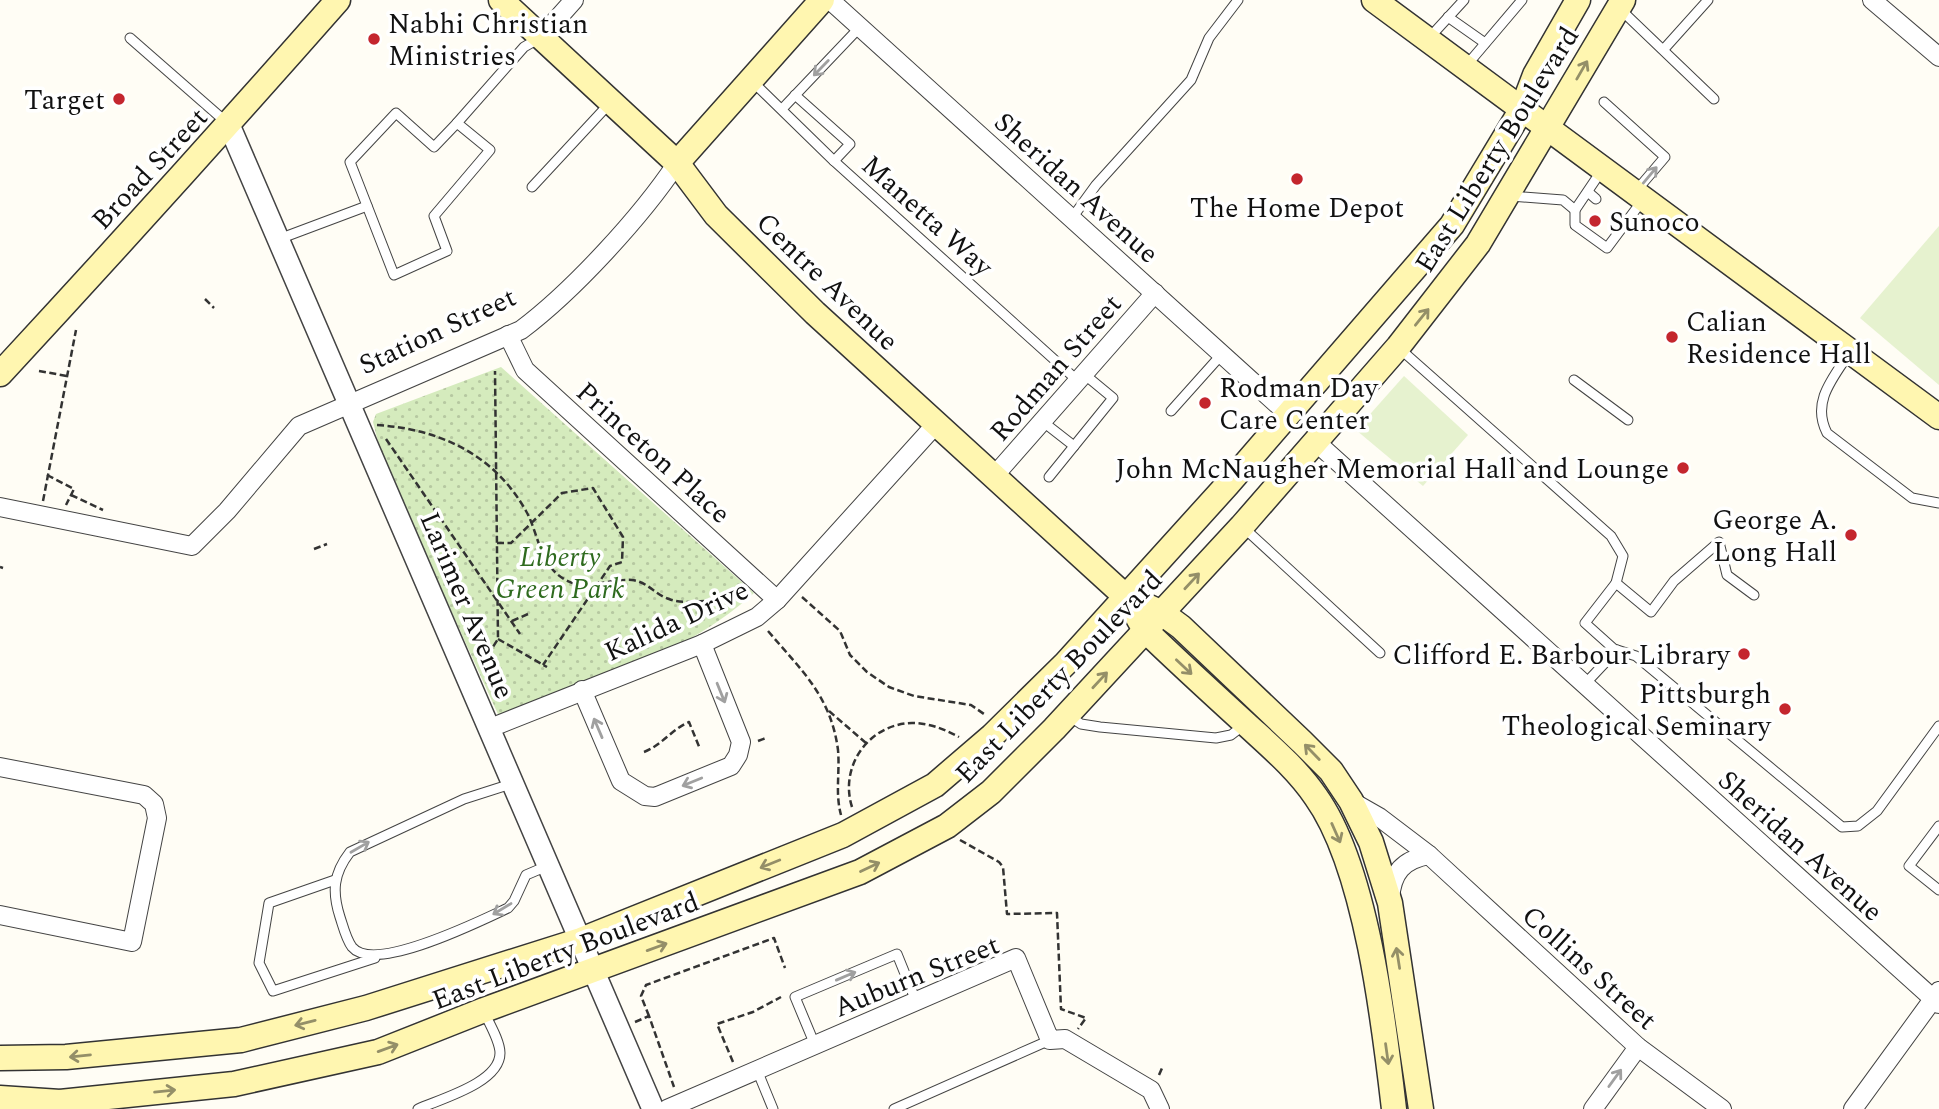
<svg xmlns="http://www.w3.org/2000/svg" width="1939" height="1109" font-family="Spectral,serif">
<style>
.park{fill:url(#park-dots)}
.pitch{fill:#e6f2cf}
.lines{fill:none;stroke-linecap:round;stroke-linejoin:round}
.service-casing{stroke:#444;stroke-width:11}
.minor-casing{stroke:#444;stroke-width:20}
.tertiary-casing{stroke:#444;stroke-width:24}
.secondary-casing{stroke:#333;stroke-width:27}
.path{stroke:#333;stroke-width:2.5;stroke-dasharray:7 3.5;stroke-linecap:butt}
.service{stroke:#fff;stroke-width:9}
.minor{stroke:#fff;stroke-width:18}
.tertiary{stroke:#fff;stroke-width:21}
.secondary{stroke:#fff6b0;stroke-width:24}
.oneway{stroke:#a0a0a0}
.oneway2{stroke:#948f68}
.poi-dot{fill:#c4262e;stroke:#fff;stroke-width:2.5}
.labels{text-anchor:middle;stroke-width:7;stroke-linejoin:round;paint-order:stroke}
.poi-label{font-size:28px;fill:#111;stroke:#fff;text-anchor:end}
.street-label{font-size:28px;fill:#111;stroke:#fff}
.park-label{font-size:28px;font-style:italic;fill:#2f6b1f;stroke:#fff}
</style>
<defs>
<pattern id="park-dots" width="8" height="8" patternUnits="userSpaceOnUse" patternTransform="scale(1.75)"><rect width="8" height="8" fill="#d5ebbd"/><path d="M2 2h.1M6 6h.1" fill="none" stroke="#b6c8a1" stroke-width="1.8" stroke-linecap="round"/></pattern>
</defs>
<rect width="100%" height="100%" fill="#fffdf5"/>
<path class="park" d="M501,367L754,593C688,654 584,686 502,723L383,461L373,422L376,414Z"/>
<g class="pitch">
<polygon points="1939,226 1939,385 1860,318"/>
<polygon points="1404,376 1468,435 1423,486 1356,430"/>
</g>
<g class="lines">
<g class="service-casing">
<g id="service">
<polyline points="1619,8 1714,99"/>
<polyline points="1448,17 1485,43"/>
<polyline points="1430,37 1464,0"/>
<polyline points="130,38 226,122"/>
<polyline points="1664,49 1708,0"/>
<polyline points="1466,66 1522,0"/>
<polyline points="752,81 834,161 1078,381"/>
<polyline points="795,95 850,144 834,161"/>
<polyline points="1604,102 1665,157 1636,191"/>
<polyline points="782,109 860,27"/>
<polygon points="396,113 434,147 457,123 490,150 434,216 447,251 394,275 350,162"/>
<polyline points="457,123 524,47 538,39"/>
<polyline points="532,187 609,104"/>
<polyline points="1588,192 1596,199"/>
<polyline points="1511,196 1563,200 1575,210 1602,170"/>
<polyline points="1575,210 1575,225 1607,248 1642,201"/>
<polyline points="1072,218 1096,185 1191,80 1209,38 1238,0"/>
<polyline points="279,239 367,206"/>
<polyline points="1399,348 1611,536 1623,556 1616,583"/>
<path d="M1850,352C1833,378 1811,402 1827,433L1912,498L1939,503"/>
<polyline points="1574,380 1628,420"/>
<polyline points="1171,411 1222,354"/>
<polyline points="1042,421 1074,446"/>
<polyline points="1049,477 1113,398 1084,374"/>
<polyline points="1244,528 1380,653"/>
<polyline points="1754,595 1727,575 1719,542 1674,581 1651,612 1616,583 1585,623 1614,649 1636,656 1842,827 1858,826 1877,811 1939,726"/>
<polyline points="1584,685 1617,650"/>
<polyline points="1069,716 1081,724 1100,727 1216,738 1231,735 1244,725"/>
<path d="M511,784L464,799L350,852C333,874 332,892 340,917C343,926 346,939 352,947C374,974 480,921 508,908L514,901L526,875L547,866"/>
<polyline points="1939,826 1909,866 1939,890"/>
<polyline points="335,880 269,903 259,963 273,991 375,958"/>
<polyline points="815,1045 795,997 897,954 916,1001"/>
<polyline points="757,1070 773,1109"/>
<path d="M418,1109C440,1099 500,1083 500,1053C500,1041 489,1023 484,1012"/>
<polyline points="894,1109 1050,1040"/>
</g>
</g>
<g class="minor-casing">
<g id="minor">
<polyline points="830,0 1288,414"/>
<polyline points="1872,0 1939,57"/>
<polyline points="541,37 574,0"/>
<polyline points="508,335 525,370 777,600"/>
<polyline points="1317,443 1939,1004"/>
<polyline points="995,475 1155,293"/>
<path d="M0,507L192,546L227,511L299,426L521,330C573,291 641,217 677,163"/>
<polyline points="582,690 621,781 645,796 655,797 731,766 738,755 741,742 702,644"/>
<polyline points="490,728 702,644 757,617 777,600 937,423"/>
<polyline points="0,767 144,795 154,804 157,818 132,942 0,915"/>
<polyline points="1351,801 1379,817 1429,855 1638,1047 1722,1109"/>
<path d="M1390,899C1392,872 1403,860 1429,855"/>
<polyline points="667,1109 1016,958 1050,1040 1065,1039 1151,1090 1160,1109"/>
<polyline points="1593,1109 1638,1047"/>
<polyline points="1853,1109 1939,991"/>
</g>
</g>
<g class="tertiary-casing">
<polyline id="tertiary" points="229,125 653,1109"/>
</g>
<g class="secondary-casing">
<g id="secondary">
<polyline points="501,0 677,163 716,215 815,313 1125,596 1162,613 1181,627 1302,742 1331,771 1351,801 1371,842 1390,903 1421,1109"/>
<polyline points="1374,0 1939,417"/>
<polyline points="677,163 822,0"/>
<path d="M0,374C114,251 227,126 338,0"/>
<path d="M1138,618L1145,630C1178,662 1212,693 1246,724C1271,747 1297,769 1316,797C1366,867 1384,1022 1394,1109"/>
<polyline points="0,1058 66,1057 241,1040 366,1008 581,940 843,835 935,785 992,736 1066,663 1228,484 1452,225 1522,109 1535,75 1578,0"/>
<polyline points="0,1098 60,1102 234,1084 378,1052 484,1010 860,872 947,826 991,792 1054,729 1242,526 1398,347 1478,244 1623,0"/>
</g>
</g>
<g class="path">
<polyline points="205,299 214,308"/>
<polyline points="39,371 67,376"/>
<path d="M377,425C439,429 494,454 526,511C537,530 539,558 556,573C581,596 604,578 632,580C648,582 654,594 669,599C687,606 707,598 726,601"/>
<polyline points="386,439 520,634"/>
<polyline points="47,475 74,489 66,505"/>
<polyline points="71,495 103,510"/>
<polyline points="43,501 76,330"/>
<polyline points="497,543 511,543 562,493 593,488 623,537 622,562 610,566 543,665"/>
<polyline points="314,549 327,544"/>
<polyline points="0,567 3,568"/>
<polyline points="802,597 840,631 850,655 867,672 889,687 914,696 971,705 984,714"/>
<polyline points="512,621 528,614"/>
<path d="M768,631C801,670 831,696 838,750C840,773 835,793 841,815"/>
<polyline points="498,639 547,667"/>
<polyline points="482,664 498,639 495,371"/>
<polyline points="829,711 866,743"/>
<polyline points="758,741 766,738"/>
<path d="M644,752C662,745 671,730 689,722L700,749"/>
<path d="M852,807C839,766 869,724 912,723C929,723 944,729 959,737"/>
<polyline points="960,840 999,862 1003,867 1007,914 1057,913 1061,1009 1086,1018 1078,1029"/>
<polyline points="649,1016 641,996 646,985 774,938 785,968"/>
<polyline points="635,1022 649,1016 674,1087"/>
<polyline points="733,1062 717,1024 753,1012 781,997"/>
<polyline points="1159,1075 1163,1066"/>
</g>
<use href="#service" class="service"/>
<use href="#minor" class="minor"/>
<use href="#tertiary" class="tertiary"/>
<use href="#secondary" class="secondary"/>
</g>
<defs><path id="oneway-shaft" d="M-6 0H5M1.5-3L5.5 0L1.5 3" fill="none" stroke-width="1.6" stroke-linecap="round" stroke-linejoin="round" transform="scale(1.75)"/></defs>
<g class="oneway">
<use href="#oneway-shaft" transform="translate(821 68) rotate(134)"/>
<use href="#oneway-shaft" transform="translate(1650 175) rotate(-50)"/>
<use href="#oneway-shaft" transform="translate(721 693) rotate(68)"/>
<use href="#oneway-shaft" transform="translate(598 728) rotate(-113)"/>
<use href="#oneway-shaft" transform="translate(692 782) rotate(158)"/>
<use href="#oneway-shaft" transform="translate(360 847) rotate(-30)"/>
<use href="#oneway-shaft" transform="translate(502 909) rotate(149)"/>
<use href="#oneway-shaft" transform="translate(846 976) rotate(-23)"/>
<use href="#oneway-shaft" transform="translate(1615 1078) rotate(-54)"/>
</g>
<g class="oneway2">
<use href="#oneway-shaft" transform="translate(1582 70) rotate(-60)"/>
<use href="#oneway-shaft" transform="translate(1422 317) rotate(-51)"/>
<use href="#oneway-shaft" transform="translate(1192 581) rotate(-47)"/>
<use href="#oneway-shaft" transform="translate(1184 667) rotate(43)"/>
<use href="#oneway-shaft" transform="translate(1100 680) rotate(-47)"/>
<use href="#oneway-shaft" transform="translate(1312 752) rotate(-134)"/>
<use href="#oneway-shaft" transform="translate(1336 833) rotate(66)"/>
<use href="#oneway-shaft" transform="translate(770 864) rotate(158)"/>
<use href="#oneway-shaft" transform="translate(870 867) rotate(-25)"/>
<use href="#oneway-shaft" transform="translate(657 947) rotate(-20)"/>
<use href="#oneway-shaft" transform="translate(1398 958) rotate(-99)"/>
<use href="#oneway-shaft" transform="translate(305 1023) rotate(166)"/>
<use href="#oneway-shaft" transform="translate(388 1048) rotate(-20)"/>
<use href="#oneway-shaft" transform="translate(1387 1054) rotate(82)"/>
<use href="#oneway-shaft" transform="translate(80 1056) rotate(174)"/>
<use href="#oneway-shaft" transform="translate(165 1091) rotate(-6)"/>
</g>
<g class="poi-dot">
<circle cx="374" cy="39" r="7"/>
<circle cx="119" cy="99" r="7"/>
<circle cx="1297" cy="179" r="7"/>
<circle cx="1595" cy="221" r="7"/>
<circle cx="1672" cy="337" r="7"/>
<circle cx="1205" cy="403" r="7"/>
<circle cx="1683" cy="468" r="7"/>
<circle cx="1851" cy="535" r="7"/>
<circle cx="1744" cy="654" r="7"/>
<circle cx="1785" cy="709" r="7"/>
</g>
<g class="labels">
<g class="poi-label">
<text x="388" y="33" text-anchor="start">Nabhi Christian<tspan x="388" dy="32">Ministries</tspan></text>
<text x="105" y="109">Target</text>
<text x="1297" y="217" text-anchor="middle">The Home Depot</text>
<text x="1609" y="231" text-anchor="start">Sunoco</text>
<text x="1686" y="331" text-anchor="start">Calian<tspan x="1686" dy="32">Residence Hall</tspan></text>
<text x="1219" y="397" text-anchor="start">Rodman Day<tspan x="1219" dy="32">Care Center</tspan></text>
<text x="1669" y="478">John McNaugher Memorial Hall and Lounge</text>
<text x="1837" y="529">George A.<tspan x="1837" dy="32">Long Hall</tspan></text>
<text x="1730" y="664">Clifford E. Barbour Library</text>
<text x="1771" y="703">Pittsburgh<tspan x="1771" dy="32">Theological Seminary</tspan></text>
</g>
<g class="street-label">
<text transform="translate(1496 149) rotate(-58)" y="10">East Liberty Boulevard</text>
<text transform="translate(149 168) rotate(-47)" y="10">Broad Street</text>
<text transform="translate(1077 187) rotate(42)" y="10">Sheridan Avenue</text>
<text transform="translate(928 215) rotate(42)" y="10">Manetta Way</text>
<text transform="translate(828 281) rotate(44)" y="10">Centre Avenue</text>
<text transform="translate(437 330) rotate(-25)" y="10">Station Street</text>
<text transform="translate(1055 367) rotate(-49)" y="10">Rodman Street</text>
<text transform="translate(654 452) rotate(42)" y="10">Princeton Place</text>
<text transform="translate(468 605) rotate(67)" y="10">Larimer Avenue</text>
<text transform="translate(676 620) rotate(-25)" y="10">Kalida Drive</text>
<text transform="translate(1058 676) rotate(-46)" y="10">East Liberty Boulevard</text>
<text transform="translate(1801 845) rotate(42)" y="10">Sheridan Avenue</text>
<text transform="translate(565 950) rotate(-21)" y="10">East Liberty Boulevard</text>
<text transform="translate(1590 967) rotate(42)" y="10">Collins Street</text>
<text transform="translate(916 975) rotate(-22)" y="10">Auburn Street</text>
</g>
<g class="park-label">
<text x="560" y="566">Liberty<tspan x="560" dy="32">Green Park</tspan></text>
</g>
</g>
</svg>
